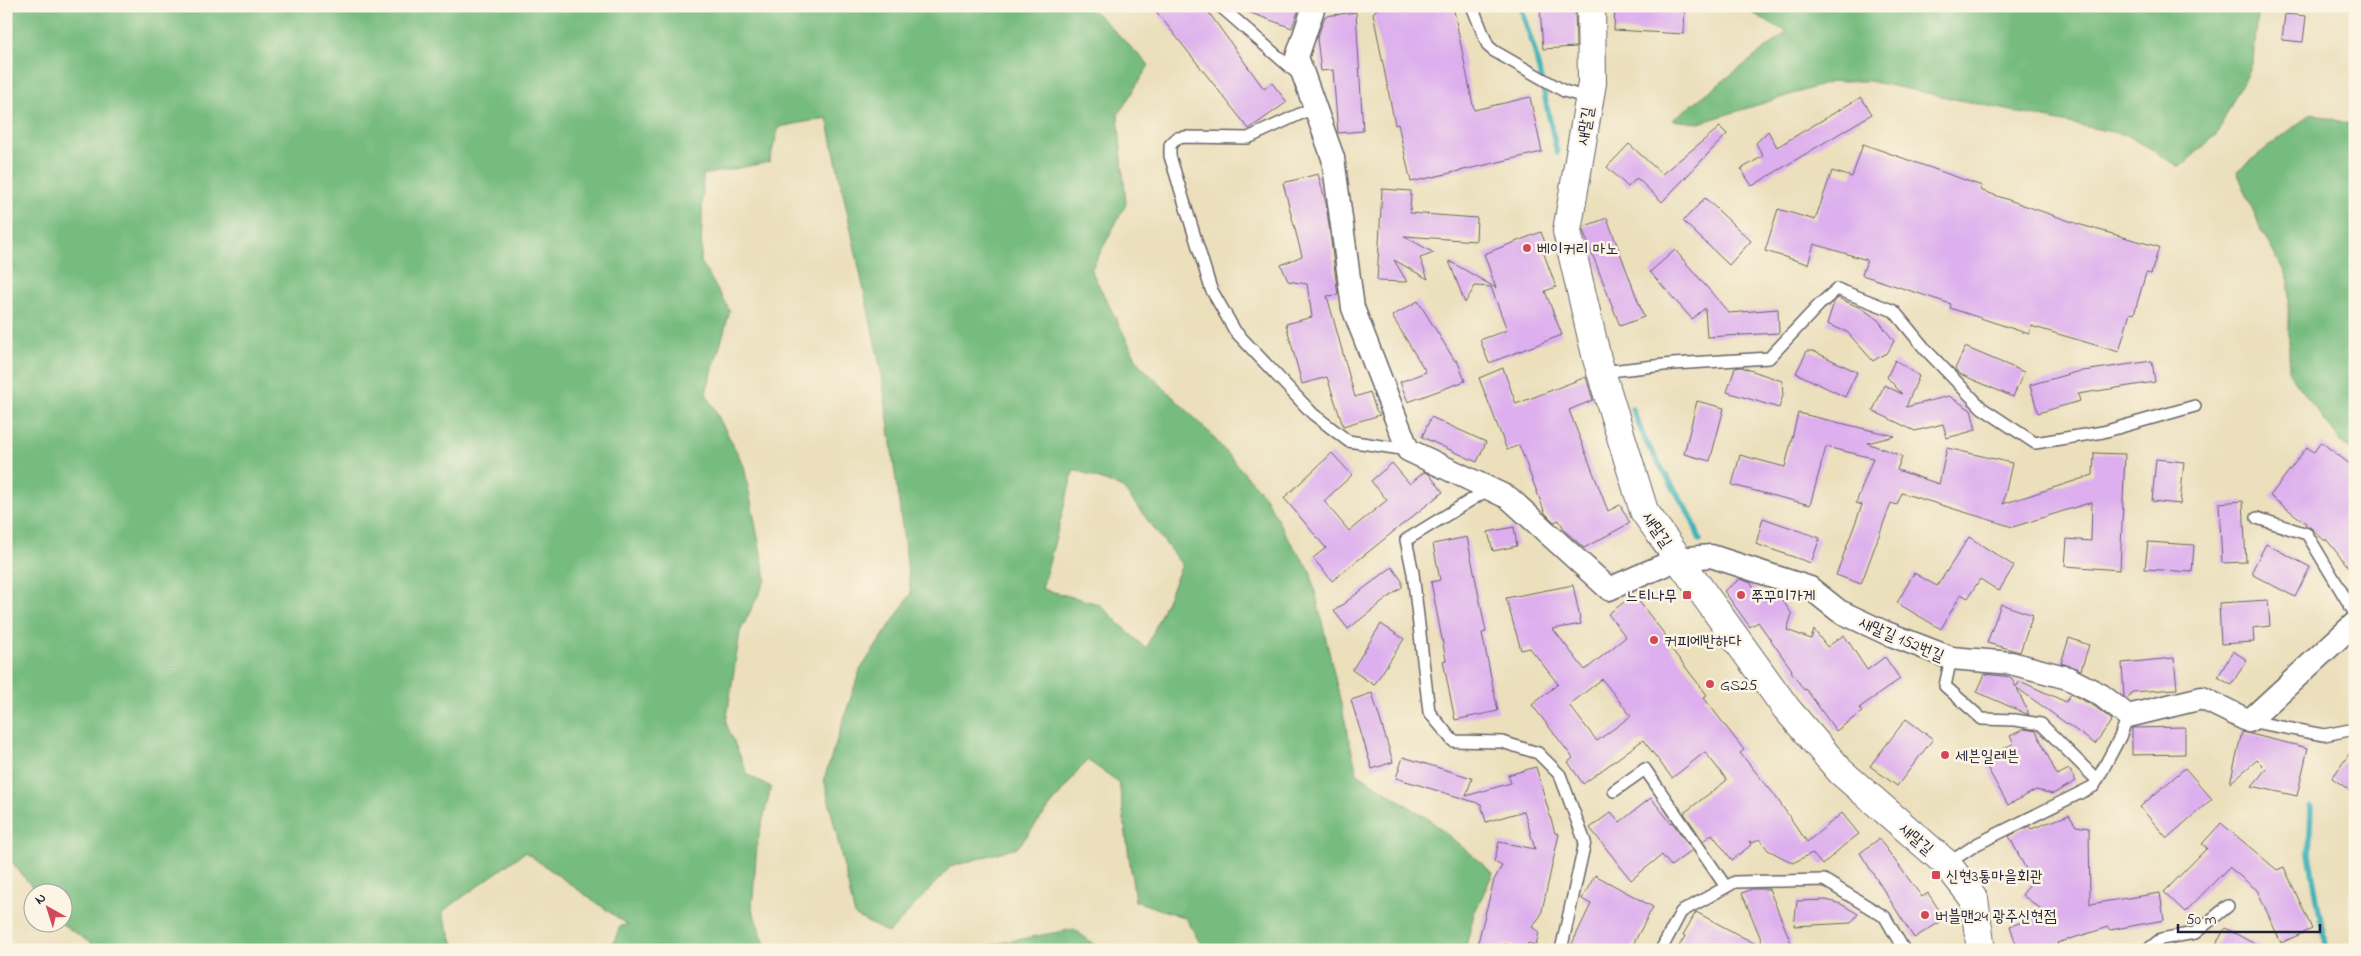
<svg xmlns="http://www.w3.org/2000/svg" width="2361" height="956" font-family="'Indie Flower','Poor Story',sans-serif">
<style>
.forest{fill:#77bc7f;stroke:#4c6f5d;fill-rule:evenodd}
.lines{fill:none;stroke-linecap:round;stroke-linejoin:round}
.stream{stroke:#42b2b9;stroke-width:5.5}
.building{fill:#ddafee;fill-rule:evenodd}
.service-casing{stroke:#686468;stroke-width:14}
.minor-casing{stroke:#686468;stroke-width:25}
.tertiary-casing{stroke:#686468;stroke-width:30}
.service{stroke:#fff;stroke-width:11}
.minor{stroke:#fff;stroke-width:22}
.tertiary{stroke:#fff;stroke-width:28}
.poi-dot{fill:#d1495b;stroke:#fcf5e5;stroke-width:2}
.labels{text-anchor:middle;stroke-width:5;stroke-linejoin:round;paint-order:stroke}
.street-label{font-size:16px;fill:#22223b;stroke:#fcf5e5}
.poi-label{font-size:16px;fill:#22223b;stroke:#fcf5e5;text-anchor:start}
</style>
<rect width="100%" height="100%" fill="#fcf5e5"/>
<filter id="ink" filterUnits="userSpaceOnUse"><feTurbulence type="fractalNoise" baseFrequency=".02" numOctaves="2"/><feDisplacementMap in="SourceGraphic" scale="10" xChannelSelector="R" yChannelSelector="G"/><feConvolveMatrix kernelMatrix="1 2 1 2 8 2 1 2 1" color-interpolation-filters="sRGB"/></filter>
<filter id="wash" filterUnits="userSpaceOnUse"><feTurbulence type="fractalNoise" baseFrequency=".0096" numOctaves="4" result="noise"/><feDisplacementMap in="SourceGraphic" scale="20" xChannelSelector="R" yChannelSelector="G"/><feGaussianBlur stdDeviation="1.12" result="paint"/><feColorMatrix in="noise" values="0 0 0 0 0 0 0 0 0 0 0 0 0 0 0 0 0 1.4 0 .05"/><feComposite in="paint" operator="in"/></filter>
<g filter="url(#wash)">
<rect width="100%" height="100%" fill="#ebdfbc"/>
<g class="forest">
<path d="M6,6H1089L1149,65L1118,115L1126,204L1091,270L1139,364L1206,429L1265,497L1287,537L1310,570L1357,773L1430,820L1493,873L1474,914L1465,950H1204L1186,918L1135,901L1119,782L1087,760L1018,847L950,867L889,933L855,916L824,779L860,670L911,594L882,375L827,118L779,127L769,162L703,175L701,262L730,311L706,393L744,466L766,579L740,632L726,723L748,775L771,787L757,843L752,909L767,950H611L620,926L628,925L525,852L442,912L456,950H101L62,924V894L37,893L10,860L6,864ZM1074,469L1123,488L1182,565L1146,649L1099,604L1042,589Z"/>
<polygon points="1740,6 2259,6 2253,61 2216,135 2180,167 2126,135 1869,81 1835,81 1699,123 1672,120 1787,32"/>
<polygon points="2312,113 2355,126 2355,455 2341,442 2289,373 2289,280 2261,230 2237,171"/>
<polygon points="1074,929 1101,950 979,950 990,945"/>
</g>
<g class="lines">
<g class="stream">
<polyline points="1520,6 1535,52 1557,153"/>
<polyline points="1632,408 1645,440 1692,519 1700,540"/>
<polyline points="2311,807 2309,854 2326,950"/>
</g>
</g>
<g id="blocks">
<g class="building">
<polygon points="1152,6 1204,6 1264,89 1272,83 1287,102 1249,129"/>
<polygon points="1237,6 1300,6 1292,28 1237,8"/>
<polygon points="1380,6 1453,6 1474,110 1530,97 1542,152 1411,182 1398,124 1395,125 1373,13"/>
<polygon points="1540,6 1575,6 1576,47 1543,49"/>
<polygon points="1615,6 1685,6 1684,34 1614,30"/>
<polygon points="1356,12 1363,131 1338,133 1333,70 1321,71 1317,38 1325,16"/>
<polygon points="2285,14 2306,16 2303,42 2282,40"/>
<polygon points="1861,97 1872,114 1752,186 1741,169 1763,156 1756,143 1768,131 1777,147"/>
<polygon points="1720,127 1727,134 1662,202 1637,178 1628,187 1607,167 1629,144 1662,174"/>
<polygon points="1863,144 1982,186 1980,190 2081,225 2159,247 2151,274 2146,273 2134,314 2130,313 2119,352 2031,326 2029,334 1950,308 1951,304 1862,275 1867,260 1814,244 1808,264 1765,251 1778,209 1815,220 1832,171 1852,177"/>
<polygon points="1318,174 1326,203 1338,295 1327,296 1355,397 1370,392 1376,410 1380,415 1343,426 1327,377 1302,384 1286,324 1312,317 1307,284 1288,281 1281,265 1302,256 1283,183"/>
<polygon points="1382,189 1411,191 1410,213 1477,218 1476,241 1404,236 1434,253 1420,258 1428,279 1394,260 1407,282 1377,281"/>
<polygon points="1705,198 1751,241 1729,265 1683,221"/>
<polygon points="1607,218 1644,317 1620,326 1583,230 1583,227"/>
<polygon points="1541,232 1549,253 1544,254 1556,287 1545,291 1562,335 1489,363 1480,340 1507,330 1491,287 1475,286 1465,303 1449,261 1496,288 1484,254"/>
<polygon points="1675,250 1729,313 1778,309 1779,333 1707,337 1705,308 1692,319 1650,272"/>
<polygon points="1838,298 1863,309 1878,320 1894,341 1888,352 1873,361 1847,332 1827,324 1834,302"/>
<polygon points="1418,301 1455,361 1457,360 1465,381 1408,402 1400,382 1426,372 1392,316"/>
<polygon points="1965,347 2024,372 2013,397 1960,374 1955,369"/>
<polygon points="1807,351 1813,351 1857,372 1845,397 1796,373"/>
<polygon points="1895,360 1919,376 1906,407 1949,396 1971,410 1976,430 1947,438 1943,424 1915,431 1873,411 1884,385 1902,394 1887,377"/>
<polygon points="2152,361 2155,382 2078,394 2080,401 2038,413 2030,385 2076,372"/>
<polygon points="1741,367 1782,381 1783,395 1779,408 1727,392 1735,368"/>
<polygon points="1503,368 1516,404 1586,377 1593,400 1569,410 1608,511 1620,505 1630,523 1584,548 1565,531 1559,520 1554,522 1545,513 1519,445 1507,450 1479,378"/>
<polygon points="1697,401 1724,408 1710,461 1684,454"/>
<polygon points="1798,413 1895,436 1867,443 1902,456 1897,470 1939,484 1947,448 2012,463 2003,504 2093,475 2094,453 2125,454 2120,570 2065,566 2067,539 2091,541 2092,502 2013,527 1902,493 1897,505 1891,503 1861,584 1836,575 1862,505 1856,503 1873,458 1826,447 1810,505 1732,485 1740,455 1785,467"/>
<polygon points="1431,417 1486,442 1477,462 1422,437"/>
<polygon points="2321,442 2355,468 2355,575 2326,539 2325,541 2310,527 2305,525 2306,523 2270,496 2307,447 2314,452"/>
<polygon points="1332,453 1352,475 1324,501 1349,531 1387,500 1371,481 1392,463 1410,484 1424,472 1429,474 1443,492 1332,581 1313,558 1326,548 1284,498"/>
<polygon points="2156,459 2184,462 2180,504 2152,501"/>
<polygon points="2243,501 2246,562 2222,563 2219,503"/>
<polygon points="1763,518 1820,538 1811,563 1756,544"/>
<polygon points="1514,527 1517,546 1493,551 1488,532"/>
<polygon points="1467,537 1486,632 1482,633 1498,711 1455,720 1443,661 1446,660 1431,582 1440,580 1433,544"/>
<polygon points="1969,537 2014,566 1999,591 1980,579 1968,598 1961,594 1941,629 1897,603 1914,573 1937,586"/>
<polygon points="2148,542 2194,545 2192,572 2145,569"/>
<polygon points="2266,544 2310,567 2295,597 2253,575 2253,569"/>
<polygon points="1392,567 1402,581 1402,587 1348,629 1334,611"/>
<polygon points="1740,579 1751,583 1764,601 1777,593 1792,614 1787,630 1811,639 1814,630 1827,647 1844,635 1867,670 1885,657 1900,679 1859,708 1862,712 1836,731 1806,689 1804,690 1791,671 1792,670 1758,622 1750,627 1724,591"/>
<path d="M1573,585L1581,624L1553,629L1585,670L1626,637L1608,614L1634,595L1669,640L1666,642L1707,695L1704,698L1744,750L1740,753L1773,793L1807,842L1842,813L1859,834L1843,846L1822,865L1812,853L1793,863L1768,850L1759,839L1753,843L1749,841L1751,845L1732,860L1712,834L1703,841L1684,813L1727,780L1705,752L1672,778L1643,740L1583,784L1568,762L1573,758L1532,705L1558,684L1530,648L1521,650L1506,598ZM1602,679L1631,716L1597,741L1569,705Z"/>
<polygon points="2268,600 2270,626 2253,628 2254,642 2221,644 2219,603"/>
<polygon points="2001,604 2033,615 2020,652 1987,643"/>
<polygon points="1381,624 1404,639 1374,685 1352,670"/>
<polygon points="2069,638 2089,645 2081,670 2061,663"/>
<polygon points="2233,651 2247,660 2231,685 2218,677"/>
<polygon points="2174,658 2177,689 2132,692 2127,699 2124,697 2122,663"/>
<polygon points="1985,674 2011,677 2016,687 2020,681 2066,702 2071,694 2094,706 2112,720 2095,744 2017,688 2029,715 1977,692"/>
<polygon points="1372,693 1393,762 1372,769 1351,700"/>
<polygon points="1906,719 1933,739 1897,786 1870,766"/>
<polygon points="2185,727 2185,754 2132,755 2132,728"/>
<polygon points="2024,729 2036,731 2057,775 2069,769 2076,781 2053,794 2036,790 2008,805 1983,760 2014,743 2010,736"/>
<polygon points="2242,732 2308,748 2297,796 2252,786 2266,769 2257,760 2230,783"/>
<polygon points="2355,746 2355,794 2332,778"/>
<polygon points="1403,757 1472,778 1466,796 1511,783 1508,775 1536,767 1555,833 1559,834 1541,915 1532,927 1539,932 1536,945 1528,943 1526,950 1504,944 1503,950 1476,950 1494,880 1502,866 1494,862 1499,842 1535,849 1524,811 1486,822 1481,804 1396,778"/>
<polygon points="2185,768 2212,799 2167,838 2140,807"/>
<polygon points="1651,798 1671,823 1672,822 1692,850 1671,866 1662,855 1631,880 1590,828 1611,812 1620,822"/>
<polygon points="2069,815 2076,826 2089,828 2090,904 2160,893 2164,920 2110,930 2109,927 2057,943 2059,950 2018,950 2010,926 2048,914 2022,895 2032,881 2009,836 2029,826 2031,829"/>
<polygon points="2221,823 2277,870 2284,867 2312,929 2281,943 2257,890 2229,867 2185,912 2164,892 2207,848 2202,844"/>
<polygon points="1879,839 1922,897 1928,893 1945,919 1914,938 1860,853"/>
<polygon points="1595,875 1653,907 1630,950 1569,950 1591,904 1582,899"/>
<polygon points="1752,889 1769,889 1794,950 1677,950 1685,936 1683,935 1696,912 1765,949 1742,893"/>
<polygon points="1826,900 1841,904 1858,914 1851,923 1794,926 1797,901"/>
<polygon points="2225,928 2266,950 2213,950"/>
</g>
</g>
</g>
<g filter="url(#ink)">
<use href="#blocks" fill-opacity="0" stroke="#686468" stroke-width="1"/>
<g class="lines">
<g class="service-casing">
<g id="service">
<polyline points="1220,6 1299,75"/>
<polyline points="1472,6 1488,46 1494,51 1564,91 1588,98"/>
<polyline points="1315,107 1248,138 1186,137 1177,138 1170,145 1170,156 1211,289 1235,331 1313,414 1348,441 1408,450"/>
<polyline points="1601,372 1673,364 1769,358 1819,305 1837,289 1894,311 1926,350 1982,408 2035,443 2103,432 2195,406"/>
<polyline points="1489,489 1406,540 1413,573 1429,712 1453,741 1502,742 1538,753 1560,775 1585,842 1561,950"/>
<polyline points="2257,518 2307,534 2355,614"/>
<polyline points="1951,658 1945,686 1982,719 2015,720 2041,724 2097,780"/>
<polyline points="2249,721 2324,735 2355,729"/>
<polyline points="1614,791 1645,769 1726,887"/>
<polyline points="1947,864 1977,844 2094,786 2120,737 2128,716"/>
<polyline points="1661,950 1681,912 1735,882 1824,880 1885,917 1904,950"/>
<polyline points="2147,950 2161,939 2195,933 2228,906"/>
</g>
</g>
<g class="minor-casing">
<polyline id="minor" points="1314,6 1297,57 1333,158 1353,308 1408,450 1509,498 1609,589 1678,559 1711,556 1810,588 1839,611 1884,632 1951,658 2011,663 2068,678 2101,695 2128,716 2202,698 2249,721 2355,623"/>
</g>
<g class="tertiary-casing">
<polyline id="tertiary" points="1591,6 1592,83 1567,231 1597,359 1644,511 1786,708 1841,772 1947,864 1974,899 1981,950"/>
</g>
<use href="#service" class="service"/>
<use href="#minor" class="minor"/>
<use href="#tertiary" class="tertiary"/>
</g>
</g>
<g class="poi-dot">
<circle cx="1527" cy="248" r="5"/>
<rect x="1682" y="590" width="10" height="10" rx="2.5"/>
<circle cx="1741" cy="595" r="5"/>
<circle cx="1654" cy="640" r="5"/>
<circle cx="1710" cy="684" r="5"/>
<circle cx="1945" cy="755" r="5"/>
<rect x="1931" y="870" width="10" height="10" rx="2.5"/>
<circle cx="1925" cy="915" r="5"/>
</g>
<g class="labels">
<g class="street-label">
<text transform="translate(1584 126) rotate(-81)" y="6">새말길</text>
<text transform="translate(1658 529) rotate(56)" y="6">새말길</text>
<text transform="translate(1902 638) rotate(23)" y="6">새말길 152번길</text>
<text transform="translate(1917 838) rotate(41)" y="6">새말길</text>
</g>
<g class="poi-label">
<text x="1537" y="254">베이커리 마노</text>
<text x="1677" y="601" text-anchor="end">느티나무</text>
<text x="1751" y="601">쭈꾸미가게</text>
<text x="1664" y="646">커피에반하다</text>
<text x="1720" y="690">GS25</text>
<text x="1955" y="761">세븐일레븐</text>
<text x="1946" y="881">신현3통마을회관</text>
<text x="1935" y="921">버블맨24 광주신현점</text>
</g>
</g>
<rect width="2361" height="956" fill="none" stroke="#fcf5e5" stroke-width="25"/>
<g transform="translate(48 908) rotate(321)"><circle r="24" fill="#fcf5e5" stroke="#a5a1a1"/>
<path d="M0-4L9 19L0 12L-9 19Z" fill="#d1495b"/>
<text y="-8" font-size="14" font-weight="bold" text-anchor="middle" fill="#22223b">N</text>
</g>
<path d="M2178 924v8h142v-8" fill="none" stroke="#22223b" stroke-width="2.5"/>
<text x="2186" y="924" font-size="15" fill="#22223b" stroke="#fcf5e5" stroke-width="4" paint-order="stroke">50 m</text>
</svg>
